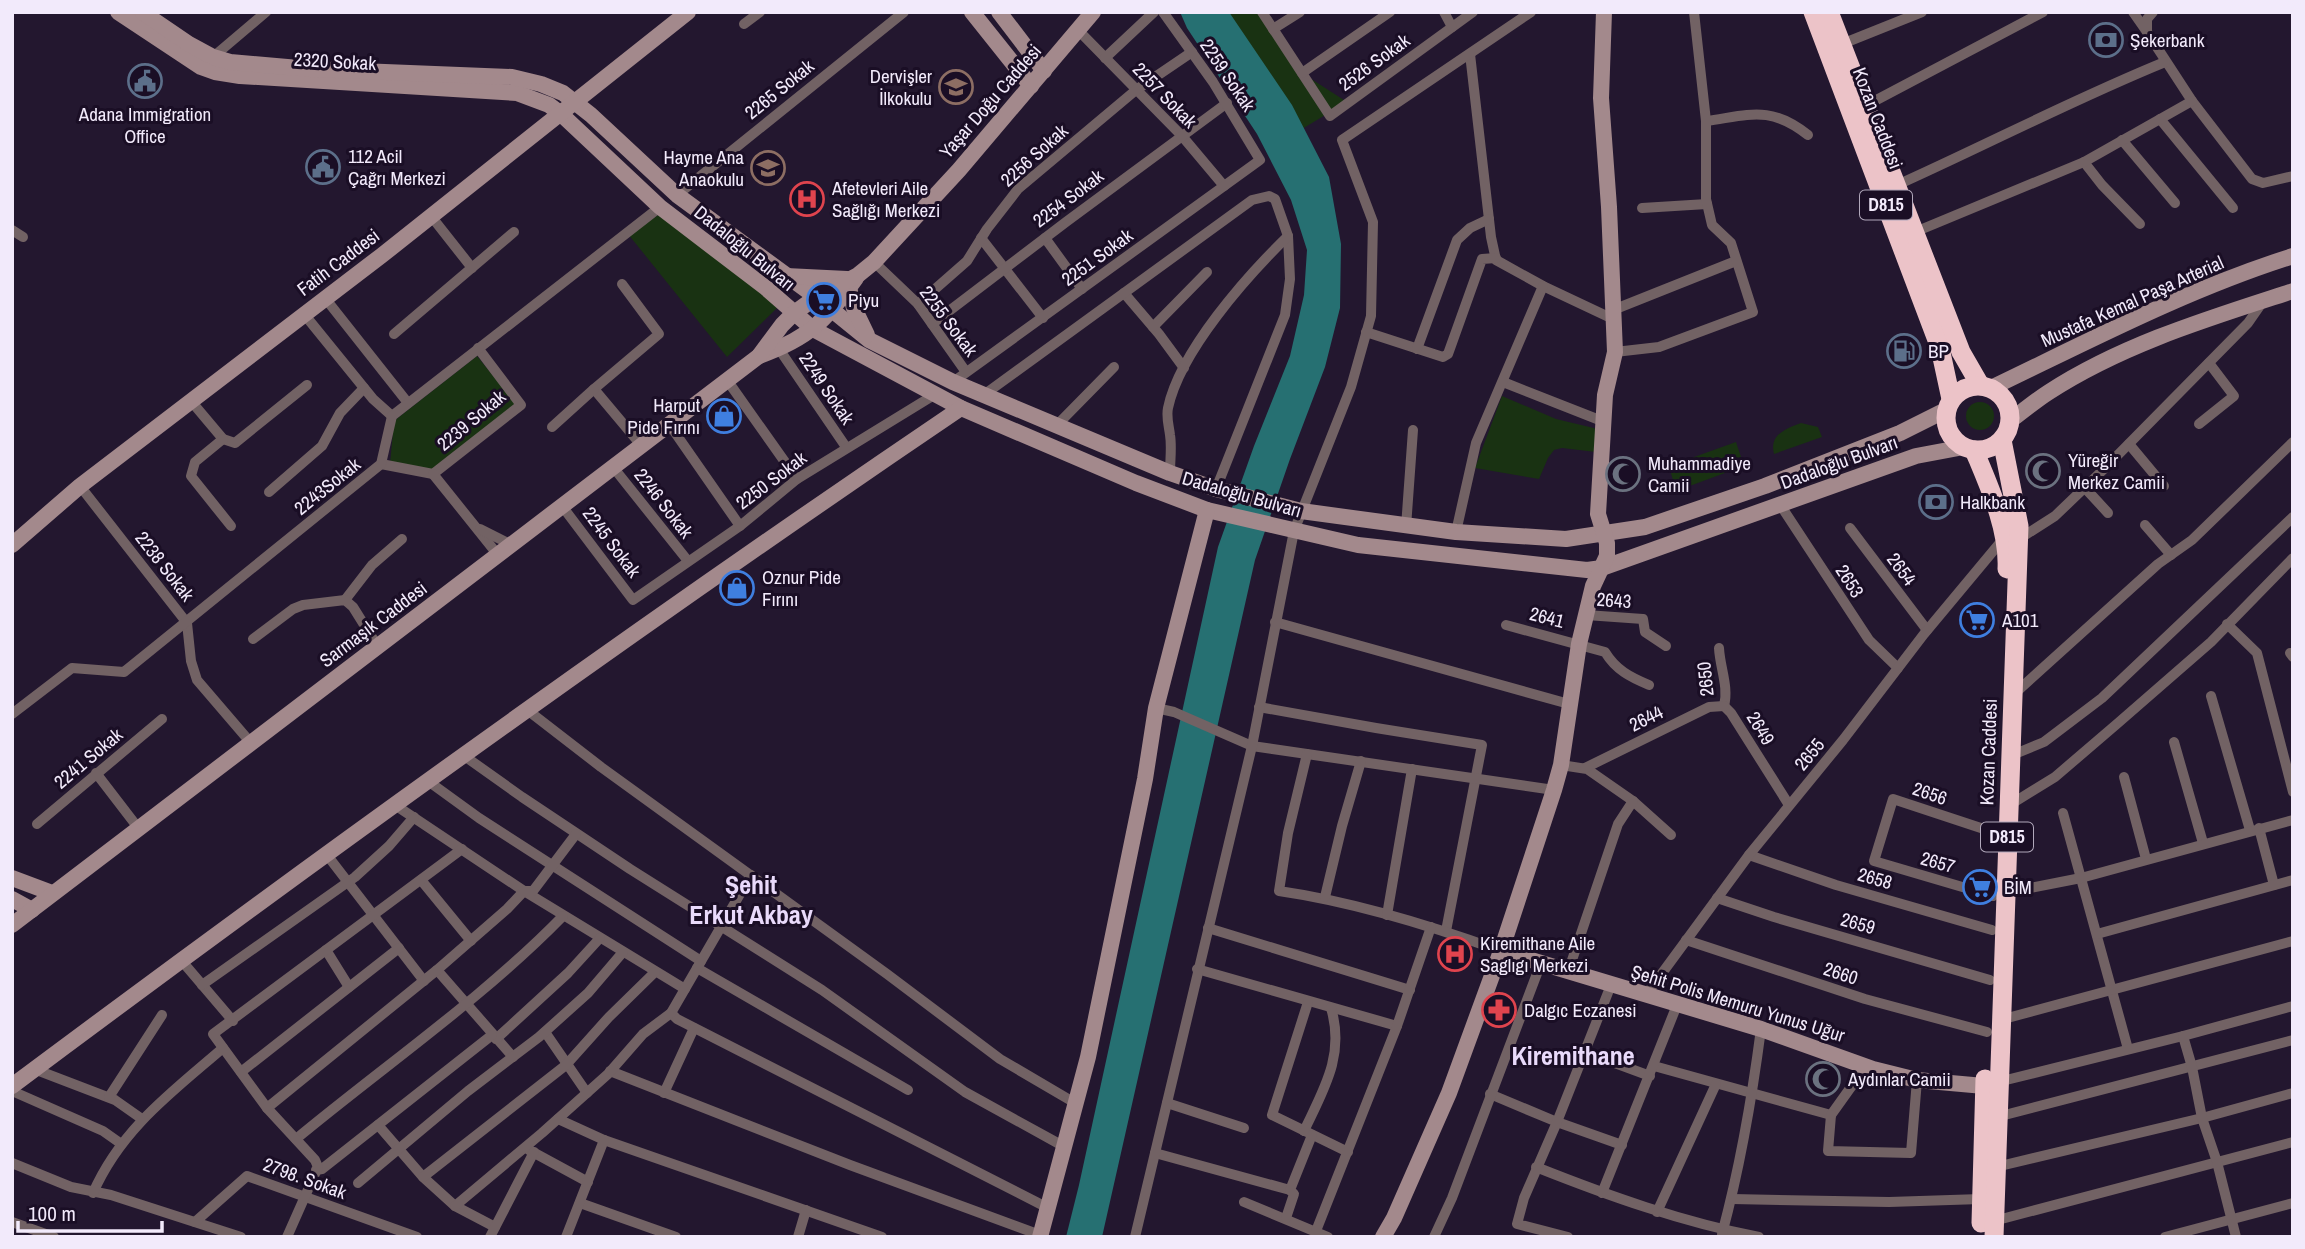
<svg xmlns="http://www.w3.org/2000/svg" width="2305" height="1249" font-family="'Archivo Narrow',sans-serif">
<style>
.green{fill:#193212}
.water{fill:#267072}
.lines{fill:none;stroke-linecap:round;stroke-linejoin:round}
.street{stroke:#726264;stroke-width:10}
.secondary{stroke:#a3898c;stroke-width:16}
.highway{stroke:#ecc3c8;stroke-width:19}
.labels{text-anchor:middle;stroke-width:6;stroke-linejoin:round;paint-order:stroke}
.shield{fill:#1a0e25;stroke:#b1a8bb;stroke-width:2}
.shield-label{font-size:18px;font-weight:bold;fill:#f2eafb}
.poi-label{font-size:19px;fill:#f2eafb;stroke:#1a0e25;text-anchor:start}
.street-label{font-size:19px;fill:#f2eafb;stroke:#1a0e25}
.district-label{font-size:26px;font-weight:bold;fill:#e9dafb;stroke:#1a0e25}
</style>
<rect width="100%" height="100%" fill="#23172f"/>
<g class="green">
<polygon points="1223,12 1263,12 1302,73 1347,102 1297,132"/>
<polygon points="660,214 778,307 727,357 628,234"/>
<polygon points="477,356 516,404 435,470 390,464 394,421"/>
<polygon points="1502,396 1556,419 1598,429 1596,452 1562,448 1554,450 1548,458 1539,479 1475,468"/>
<circle cx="1980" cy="416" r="14"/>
<path d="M1801,423L1818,427L1822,437L1774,454C1769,435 1785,429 1801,423Z"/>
<polygon points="1736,442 1744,466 1676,491 1669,466"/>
</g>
<polygon class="water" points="1180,12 1229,12 1292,105 1329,177 1341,244 1340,308 1325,367 1290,459 1255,560 1102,1237 1066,1237 1079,1185 1218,547 1254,446 1290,356 1304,295 1307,250 1291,200 1257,134 1187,28"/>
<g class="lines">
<g class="street">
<polyline points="1262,12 1330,116 1473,12"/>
<polyline points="1444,12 1452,27"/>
<polyline points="2133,12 2147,32"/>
<polyline points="2153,12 2147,19 2147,32 2192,101 2252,179 2263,183 2293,176"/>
<polyline points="744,24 760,12"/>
<polyline points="1273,29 1300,12"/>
<polyline points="1078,30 1182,136 1224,186"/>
<polyline points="1842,44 1922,12"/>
<polyline points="1470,54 1491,237 1496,260 1543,286 1613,319"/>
<polyline points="213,57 266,12"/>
<polyline points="1105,58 1154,12"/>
<polyline points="1302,73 1390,12"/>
<polyline points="1867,105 2043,12"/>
<polyline points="2160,119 2233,208"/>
<path d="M1706,121C1750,115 1770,105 1808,135"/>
<polyline points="2122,140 2175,203"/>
<polyline points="2084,162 2102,185 2140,224"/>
<path d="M1897,185C1986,145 2074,99 2165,62"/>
<polyline points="677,195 904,12"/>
<polyline points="1642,208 1707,204"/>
<polyline points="431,216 472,268"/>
<polyline points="12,230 23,237"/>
<polyline points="1915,232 2084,162 2192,101"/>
<polyline points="981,238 1043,318"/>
<polyline points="1045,238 1082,289"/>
<polyline points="874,262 918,304 966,372"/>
<polyline points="622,284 659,334 594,389 641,445"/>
<polyline points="1124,293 1159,334 1184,368"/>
<polyline points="325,298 408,403"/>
<polyline points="918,304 967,261 987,229 1018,189 1136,90 1192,52"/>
<polyline points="1613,310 1736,261"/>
<polyline points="304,314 373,399 392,416"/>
<polyline points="932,324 1066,222 1227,103"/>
<polyline points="1153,327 1207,272"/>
<polyline points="1366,332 1443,357 1448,354 1482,259 1496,258"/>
<polyline points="394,334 514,232"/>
<polyline points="779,349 846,447"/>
<polyline points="1417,349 1457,240 1470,228 1489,219"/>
<polyline points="1615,352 1659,347 1753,312 1731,243 1712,225 1706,199 1706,121 1694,12"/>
<polyline points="727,380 797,479"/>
<polyline points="953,382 1260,160 1213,82 1163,12"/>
<polyline points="1503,382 1602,421"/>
<polyline points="985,394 1252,200 1269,196 1275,199 1288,236 1290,279 1285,315 1216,489"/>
<polyline points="191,401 223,439 235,443 307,385"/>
<polyline points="669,424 740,526"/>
<polyline points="1058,424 1114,367"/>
<polyline points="2199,424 2234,396 2209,363"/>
<polyline points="552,427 594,389"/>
<polyline points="223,439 195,462 191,476 231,526"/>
<polyline points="2129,444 2164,486"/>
<polyline points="381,464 433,474 521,405 478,348"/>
<polyline points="613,467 688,561"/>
<path d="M1170,473C1170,460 1172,447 1170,435C1169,426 1166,417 1168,408C1180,351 1247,276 1288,236"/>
<polyline points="433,474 498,555"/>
<polyline points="80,486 187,623 191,661 197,680 251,743"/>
<polyline points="2085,488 2108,513"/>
<polyline points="269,492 322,446 340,413 364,388"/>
<polyline points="562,506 633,600 740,526 797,479 934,395"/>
<polyline points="1781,506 1869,640 1898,668"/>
<polyline points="2145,525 2171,555"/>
<polyline points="1406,527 1413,430"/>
<polyline points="1850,528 1927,630"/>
<polyline points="480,529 512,545"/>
<polyline points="1456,532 1476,443 1543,286"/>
<polyline points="2019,539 2055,516 2104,469 2248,323 2264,300"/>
<polyline points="345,600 372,565 402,539"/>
<polyline points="1586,615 1643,619 1645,632 1666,646"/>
<polyline points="1275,622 1569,704"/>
<polyline points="2227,624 2257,653 2293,792"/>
<path d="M1506,625L1605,652C1616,670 1630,677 1649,685"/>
<polyline points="253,639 293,609 303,605 345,600 353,607 378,647"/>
<path d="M1719,648C1720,668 1729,687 1724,706"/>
<polyline points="2290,653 2293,657"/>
<polyline points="2013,695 2158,564 2192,540 2293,442"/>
<polyline points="2211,696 2250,830"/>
<polyline points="1724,706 1731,713 1789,805"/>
<polyline points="1259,707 1376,728 1482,745 1446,931"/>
<polyline points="1156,708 1174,712 1252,746 1554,790"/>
<polyline points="526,709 601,767 887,974 1000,1059 1075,1103"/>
<polyline points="12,714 72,668 124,672 381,464 392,416 660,207"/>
<polyline points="2174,742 2203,843"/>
<path d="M1307,754L1288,833L1279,891C1355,902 1429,925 1501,951"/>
<polyline points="463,755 522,797 630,869 822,990 965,1092 1063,1146"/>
<polyline points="2010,756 2044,742 2102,698 2293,517"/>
<polyline points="1561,765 1587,769 1633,801 1671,835"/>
<polyline points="1585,768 1709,707 1724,706"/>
<polyline points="96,773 139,829"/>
<polyline points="2124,777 2146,859"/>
<polyline points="428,781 479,818 701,961"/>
<polyline points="395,805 524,891 685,989"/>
<polyline points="2008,806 2055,777 2118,723 2211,642 2293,558"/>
<polyline points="2063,813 2128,1049"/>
<polyline points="37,824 162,719"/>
<polyline points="2259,828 2274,885"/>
<polyline points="327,855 424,981"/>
<polyline points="1749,855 1836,885 1992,930"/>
<polyline points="421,880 471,941"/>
<polyline points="2005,893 2081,878 2293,820"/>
<polyline points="1993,896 1874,861 1893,799 1996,833"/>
<polyline points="1325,897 1342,826 1361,761"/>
<polyline points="1717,898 1774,917 1990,980"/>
<polyline points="1387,915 1412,769"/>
<polyline points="1208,928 1410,990"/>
<polyline points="2097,934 2293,880"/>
<polyline points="1686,940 1865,999 1987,1032"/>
<polyline points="326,950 349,987"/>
<polyline points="181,960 233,1021"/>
<polyline points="697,968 908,1090"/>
<polyline points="1197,969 1397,1026"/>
<polyline points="437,970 513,1057"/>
<polyline points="1568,972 1618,824 1633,801"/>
<polyline points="202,985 355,877 389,846 414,817"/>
<polyline points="1646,995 1749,855 1843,740 1924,634 2004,538"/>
<polyline points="1308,1002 1272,1115 1348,1152"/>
<polyline points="671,1013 677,1019 1048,1208"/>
<polyline points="2000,1020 2293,941"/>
<polyline points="545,1032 587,1093"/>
<polyline points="496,1039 568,973 600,938"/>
<polyline points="1585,1052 1650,1076"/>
<polyline points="1654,1066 1831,1115 1866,1066"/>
<polyline points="34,1069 115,1100 142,1119"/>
<polyline points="610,1071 850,1165 1040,1235"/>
<polyline points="241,1072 399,948"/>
<polyline points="1998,1082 2183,1036"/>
<polyline points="12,1091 103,1131 120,1143"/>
<polyline points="664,1093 694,1028"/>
<polyline points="1490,1094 1557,1122 1622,1145"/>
<polyline points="109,1097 162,1015"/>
<polyline points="1167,1103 1244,1128"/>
<polyline points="267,1108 437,970 507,909 524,891 533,891 576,834"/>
<polyline points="1831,1115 1828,1151 1911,1153 1917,1080"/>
<polyline points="1997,1117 2293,1040"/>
<polyline points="558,1119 604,1140 882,1237"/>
<polyline points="378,1125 423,1177 455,1206 495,1227"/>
<path d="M1304,1131C1324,1089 1345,1055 1331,1008"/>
<path d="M296,1139C384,1066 483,998 563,916"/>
<polyline points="529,1150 588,1182"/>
<polyline points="1155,1153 1290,1190"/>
<polyline points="12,1163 71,1187 111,1195 241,1237"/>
<path d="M1536,1167C1609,1196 1682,1222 1759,1237"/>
<polyline points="1996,1167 2202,1118 2293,1093"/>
<polyline points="316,1170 322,1169 492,1035"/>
<polyline points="423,1177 566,1065 609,1017 655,972"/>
<polyline points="358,1183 468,1091 539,1037 588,993 623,952"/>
<path d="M93,1193C121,1129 172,1092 223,1048"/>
<polyline points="1602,1193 1677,1005"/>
<polyline points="1732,1199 1889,1202 1981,1199"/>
<polyline points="1244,1202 1328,1237"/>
<polyline points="580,1203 676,1237"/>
<polyline points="455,1206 542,1133 608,1074 643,1034 671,1013 751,875"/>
<polyline points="1657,1212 1716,1084"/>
<polyline points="1286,1218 1294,1194 1290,1190 1312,1135"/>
<polyline points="1994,1221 2293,1142"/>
<polyline points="12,1222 54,1237"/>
<polyline points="195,1222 247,1176 417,1237"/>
<polyline points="1316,1231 1397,1026 1431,927"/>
<path d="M1722,1234C1740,1167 1752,1098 1761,1029"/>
<polyline points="287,1237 318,1167 315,1160 267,1108 213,1034 462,849"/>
<polyline points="490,1237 534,1152"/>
<polyline points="566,1237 604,1140"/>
<polyline points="798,1237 806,1210"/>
<polyline points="1135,1237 1252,746 1294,531 1351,387 1371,316 1373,222 1342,140 1531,12"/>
<polyline points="1434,1237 1452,1198 1541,963"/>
<polyline points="1568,1237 1517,1224 1524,1198 1557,1122 1611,985"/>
<polyline points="2165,1237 2293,1203"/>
<polyline points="2236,1237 2217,1162 2202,1118 2192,1067 2183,1036 2293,1006"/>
</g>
<g class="secondary">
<polyline points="118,12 201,67 215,72 240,76 517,93 549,105 561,114 660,207 766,288 813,329 961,408 1136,483 1207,510 1358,545 1587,570 1602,568 1916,456 1964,447"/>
<polyline points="142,12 189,44 213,57 230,62 310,69 512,77 541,84 563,93 591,115 677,195 816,297 869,340 953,382 1170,473 1216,489 1301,511 1456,532 1566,539 1645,527 1765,486 1900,433 1946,410"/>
<polyline points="972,12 1031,86"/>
<polyline points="999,12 1044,71"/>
<polyline points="786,276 847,279"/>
<polyline points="849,288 854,308 867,335"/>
<path d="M759,356C810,338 826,320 856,278"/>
<path d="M1991,388C2089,341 2188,289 2293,256"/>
<path d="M2010,421C2023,411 2035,401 2049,392C2123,344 2210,318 2293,291"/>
<polyline points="12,545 80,486 381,256 688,12"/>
<polyline points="12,878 52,893"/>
<polyline points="12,899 32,910"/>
<polyline points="12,925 759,356 782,325 793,314 816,297 858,275 874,262 959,170 1093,12"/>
<polyline points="1501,951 1761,1029 1873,1069 1917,1080 1984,1086"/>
<path d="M12,1086C324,853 639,626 961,408"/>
<polyline points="1040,1237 1088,1057 1145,779 1156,708 1207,510"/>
<polyline points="1383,1237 1394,1218 1449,1093 1501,951 1554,790 1561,765 1579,644 1593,586 1607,556 1607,543 1598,514 1605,395 1615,352 1609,207 1601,98 1604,12"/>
</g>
<g class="highway">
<polyline points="1813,12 1940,348 1951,399"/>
<polyline points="1829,12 1961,352 1980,385"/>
<circle cx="1978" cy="418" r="32"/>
<path d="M1974,450C1989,486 2009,529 2007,569"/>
<polyline points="1981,1223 1985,1079"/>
<polyline points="1994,1237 2019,526 2002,440"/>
</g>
</g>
<defs>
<g id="bank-ring" transform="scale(1.75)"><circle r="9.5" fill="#1a0e25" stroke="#5c6f8a" stroke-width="1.5"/><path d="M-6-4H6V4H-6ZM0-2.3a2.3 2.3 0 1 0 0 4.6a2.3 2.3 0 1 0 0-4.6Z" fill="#5c6f8a"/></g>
<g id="civic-ring" transform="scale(1.75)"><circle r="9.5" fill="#1a0e25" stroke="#5c6f8a" stroke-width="1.5"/><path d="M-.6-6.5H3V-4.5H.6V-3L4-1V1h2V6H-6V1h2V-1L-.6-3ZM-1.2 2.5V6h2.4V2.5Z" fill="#5c6f8a"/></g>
<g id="school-ring" transform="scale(1.75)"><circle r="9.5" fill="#1a0e25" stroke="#8d6e63" stroke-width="1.5"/><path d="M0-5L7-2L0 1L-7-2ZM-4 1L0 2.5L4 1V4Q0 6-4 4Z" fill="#8d6e63"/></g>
<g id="hospital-ring" transform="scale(1.75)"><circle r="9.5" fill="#1a0e25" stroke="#e0444e" stroke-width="1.5"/><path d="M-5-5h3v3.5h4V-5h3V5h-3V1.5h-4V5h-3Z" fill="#e0444e"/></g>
<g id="supermarket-ring" transform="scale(1.75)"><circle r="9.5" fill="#1a0e25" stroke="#3f7fe0" stroke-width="1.5"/><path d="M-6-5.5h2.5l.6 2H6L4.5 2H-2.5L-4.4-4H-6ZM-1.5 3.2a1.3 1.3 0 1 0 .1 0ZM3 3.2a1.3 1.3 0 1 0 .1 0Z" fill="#3f7fe0"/></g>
<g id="fuel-ring" transform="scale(1.75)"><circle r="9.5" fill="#1a0e25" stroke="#5c6f8a" stroke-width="1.5"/><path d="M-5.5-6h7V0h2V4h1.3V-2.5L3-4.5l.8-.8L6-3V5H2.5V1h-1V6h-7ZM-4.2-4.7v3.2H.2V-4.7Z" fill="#5c6f8a"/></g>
<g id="shop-ring" transform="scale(1.75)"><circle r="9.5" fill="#1a0e25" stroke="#3f7fe0" stroke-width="1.5"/><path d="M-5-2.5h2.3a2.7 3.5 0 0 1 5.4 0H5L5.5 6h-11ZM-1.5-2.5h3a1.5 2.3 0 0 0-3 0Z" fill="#3f7fe0"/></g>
<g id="mosque-ring" transform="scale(1.75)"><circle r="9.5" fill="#1a0e25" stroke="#6b7280" stroke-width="1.5"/><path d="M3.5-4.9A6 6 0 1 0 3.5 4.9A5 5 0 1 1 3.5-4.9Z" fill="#6b7280"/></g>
<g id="pharmacy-ring" transform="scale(1.75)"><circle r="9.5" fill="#1a0e25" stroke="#e0444e" stroke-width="1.5"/><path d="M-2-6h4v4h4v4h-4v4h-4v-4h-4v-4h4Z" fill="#e0444e"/></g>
</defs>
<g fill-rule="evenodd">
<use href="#bank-ring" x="2106" y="40"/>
<use href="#civic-ring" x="145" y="81"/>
<use href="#school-ring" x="956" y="87"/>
<use href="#civic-ring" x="323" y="167"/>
<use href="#school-ring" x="768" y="168"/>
<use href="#hospital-ring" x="807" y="199"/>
<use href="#supermarket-ring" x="824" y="300"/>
<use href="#fuel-ring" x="1904" y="351"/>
<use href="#shop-ring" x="724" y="416"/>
<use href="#mosque-ring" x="2043" y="471"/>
<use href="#mosque-ring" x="1623" y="474"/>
<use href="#bank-ring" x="1936" y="502"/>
<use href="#shop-ring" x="737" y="588"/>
<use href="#supermarket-ring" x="1977" y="620"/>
<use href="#supermarket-ring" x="1980" y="887"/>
<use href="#hospital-ring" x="1455" y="954"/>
<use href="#pharmacy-ring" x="1499" y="1010"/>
<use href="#mosque-ring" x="1823" y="1079"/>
</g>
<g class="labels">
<g class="shield">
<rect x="1860" y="190.5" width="52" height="29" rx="5"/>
<rect x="1981" y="822.5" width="52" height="29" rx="5"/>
</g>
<g class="shield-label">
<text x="1886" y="211">D815</text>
<text x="2007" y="843">D815</text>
</g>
<g class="poi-label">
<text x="2130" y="47">Şekerbank</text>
<text x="932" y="83" text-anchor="end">Dervişler<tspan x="932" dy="22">İlkokulu</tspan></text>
<text x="145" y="121" text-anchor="middle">Adana Immigration<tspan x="145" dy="22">Office</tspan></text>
<text x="348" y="163">112 Acil<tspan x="348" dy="22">Çağrı Merkezi</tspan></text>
<text x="744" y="164" text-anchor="end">Hayme Ana<tspan x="744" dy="22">Anaokulu</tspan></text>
<text x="832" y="195">Afetevleri Aile<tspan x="832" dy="22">Sağlığı Merkezi</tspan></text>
<text x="848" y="307">Piyu</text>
<text x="1928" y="358">BP</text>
<text x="700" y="412" text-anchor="end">Harput<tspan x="700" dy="22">Pide Fırını</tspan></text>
<text x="2068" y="467">Yüreğir<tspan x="2068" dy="22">Merkez Camii</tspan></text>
<text x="1648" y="470">Muhammadiye<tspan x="1648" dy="22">Camii</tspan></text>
<text x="1960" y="509">Halkbank</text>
<text x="762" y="584">Oznur Pide<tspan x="762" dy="22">Fırını</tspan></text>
<text x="2002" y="627">A101</text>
<text x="2004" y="894">BİM</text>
<text x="1480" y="950">Kiremithane Aile<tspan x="1480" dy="22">Saglıgı Merkezi</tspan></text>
<text x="1524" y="1017">Dalgıc Eczanesi</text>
<text x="1848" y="1086">Aydınlar Camii</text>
</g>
<g class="street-label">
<text transform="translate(335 61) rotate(3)" y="7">2320 Sokak</text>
<text transform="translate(1374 62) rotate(-36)" y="7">2526 Sokak</text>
<text transform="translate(1228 75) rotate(56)" y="7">2259 Sokak</text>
<text transform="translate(779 89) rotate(-39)" y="7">2265 Sokak</text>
<text transform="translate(1165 95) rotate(46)" y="7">2257 Sokak</text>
<text transform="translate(990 101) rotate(-49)" y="7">Yaşar Doğu Caddesi</text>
<text transform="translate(1878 118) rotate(69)" y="7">Kozan Caddesi</text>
<text transform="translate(1034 155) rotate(-42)" y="7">2256 Sokak</text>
<text transform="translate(1068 198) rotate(-37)" y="7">2254 Sokak</text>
<text transform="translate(745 248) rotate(39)" y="7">Dadaloğlu Bulvarı</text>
<text transform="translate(1097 257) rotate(-36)" y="7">2251 Sokak</text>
<text transform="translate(338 262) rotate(-37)" y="7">Fatih Caddesi</text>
<text transform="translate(2132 301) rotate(-24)" y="7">Mustafa Kemal Paşa Arterial</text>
<text transform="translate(949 321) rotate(53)" y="7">2255 Sokak</text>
<text transform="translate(827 388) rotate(56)" y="7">2249 Sokak</text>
<text transform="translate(471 420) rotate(-40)" y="7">2239 Sokak</text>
<text transform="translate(1839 462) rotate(-20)" y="7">Dadaloğlu Bulvarı</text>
<text transform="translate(771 480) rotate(-37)" y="7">2250 Sokak</text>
<text transform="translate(327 486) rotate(-39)" y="7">2243Sokak</text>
<text transform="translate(1242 494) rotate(16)" y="7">Dadaloğlu Bulvarı</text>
<text transform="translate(664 503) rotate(52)" y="7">2246 Sokak</text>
<text transform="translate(612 542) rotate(53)" y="7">2245 Sokak</text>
<text transform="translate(165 566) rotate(52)" y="7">2238 Sokak</text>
<text transform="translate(1902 569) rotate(53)" y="7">2654</text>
<text transform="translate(1850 581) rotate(57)" y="7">2653</text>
<text transform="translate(1614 600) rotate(4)" y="7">2643</text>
<text transform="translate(1547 617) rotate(14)" y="7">2641</text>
<text transform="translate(373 624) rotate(-37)" y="7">Sarmaşık Caddesi</text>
<text transform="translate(1705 679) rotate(-96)" y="7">2650</text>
<text transform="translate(1646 718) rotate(-26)" y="7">2644</text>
<text transform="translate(1761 728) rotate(59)" y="7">2649</text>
<text transform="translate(1988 752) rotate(-88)" y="7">Kozan Caddesi</text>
<text transform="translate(1809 754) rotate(-51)" y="7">2655</text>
<text transform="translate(88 758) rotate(-40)" y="7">2241 Sokak</text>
<text transform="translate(1930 793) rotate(19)" y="7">2656</text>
<text transform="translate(1938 862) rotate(16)" y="7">2657</text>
<text transform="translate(1875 878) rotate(16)" y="7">2658</text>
<text transform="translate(1858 923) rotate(16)" y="7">2659</text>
<text transform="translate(1841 973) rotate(18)" y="7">2660</text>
<text transform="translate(1738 1003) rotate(17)" y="7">Şehit Polis Memuru Yunus Uğur</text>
<text transform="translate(305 1178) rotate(20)" y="7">2798. Sokak</text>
</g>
<g class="district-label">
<text x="751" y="894">Şehit<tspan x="751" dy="30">Erkut Akbay</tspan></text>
<text x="1573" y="1065">Kiremithane</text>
</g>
</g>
<rect width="2305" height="1249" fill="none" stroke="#f2eafb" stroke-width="28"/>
<path d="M18 1221v10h144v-10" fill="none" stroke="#f2eafb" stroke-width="3.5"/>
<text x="28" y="1221" font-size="21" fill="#f2eafb" stroke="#1a0e25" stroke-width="5" paint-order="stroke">100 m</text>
</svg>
